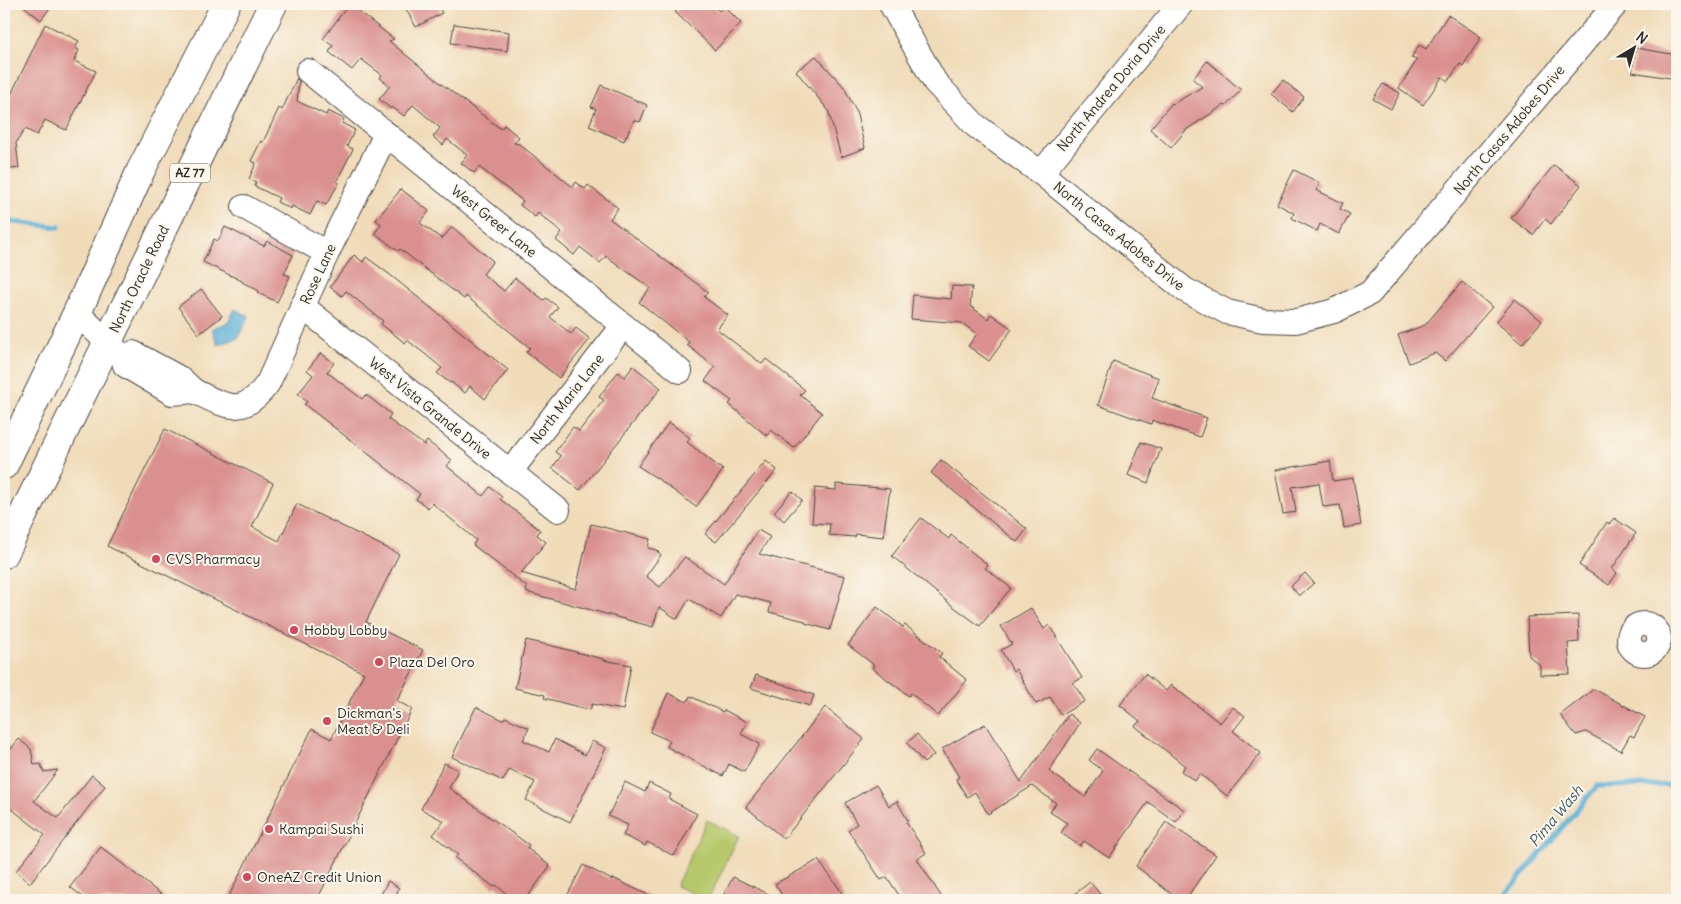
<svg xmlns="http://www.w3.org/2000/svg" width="1681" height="904" font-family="Delius,sans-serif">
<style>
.green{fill:#b6c86b;stroke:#707a4b}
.water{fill:#5bb0d7;stroke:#436e81}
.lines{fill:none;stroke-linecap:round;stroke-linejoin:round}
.stream{stroke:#5bb0d7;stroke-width:5}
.building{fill:#da908e}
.minor-casing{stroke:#494540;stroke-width:26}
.highway-casing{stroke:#494540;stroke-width:30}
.minor{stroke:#fff;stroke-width:24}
.highway{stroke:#fff;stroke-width:28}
.poi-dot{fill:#d1495b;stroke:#fbf7ec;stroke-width:2}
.labels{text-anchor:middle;stroke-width:4;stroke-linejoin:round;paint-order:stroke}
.shield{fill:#fbf7ec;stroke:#696865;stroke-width:1}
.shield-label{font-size:12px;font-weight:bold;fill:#2b2b2b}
.street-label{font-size:14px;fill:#2b2b2b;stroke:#fbf7ec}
.poi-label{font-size:14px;fill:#2b2b2b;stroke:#fbf7ec;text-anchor:start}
.water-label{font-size:15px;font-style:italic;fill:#3c5a67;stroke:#fbf7ec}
</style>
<rect width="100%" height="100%" fill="#fbf7ec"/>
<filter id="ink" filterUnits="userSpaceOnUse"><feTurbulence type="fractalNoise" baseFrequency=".02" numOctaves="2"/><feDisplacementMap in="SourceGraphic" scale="10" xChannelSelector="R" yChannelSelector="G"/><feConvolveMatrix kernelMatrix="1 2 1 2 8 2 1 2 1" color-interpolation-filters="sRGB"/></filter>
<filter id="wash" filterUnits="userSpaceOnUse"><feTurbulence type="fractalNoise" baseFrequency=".0096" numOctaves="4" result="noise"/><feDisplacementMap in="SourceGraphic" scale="20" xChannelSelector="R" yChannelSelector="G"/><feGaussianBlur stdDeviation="1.12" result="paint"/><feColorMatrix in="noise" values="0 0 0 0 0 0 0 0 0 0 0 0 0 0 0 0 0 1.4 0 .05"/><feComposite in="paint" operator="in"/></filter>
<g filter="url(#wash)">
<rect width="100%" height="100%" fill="#f0dbb9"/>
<polygon class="green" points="707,820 739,836 708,900 676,886"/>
<polygon class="water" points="235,309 249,316 238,338 218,345 212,328 228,323"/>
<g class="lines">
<g class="stream">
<polyline points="4,221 59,227"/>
<polyline points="1501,900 1597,786 1677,785"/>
</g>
</g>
<g id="blocks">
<g class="building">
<polygon points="21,4 53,4 41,20"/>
<polygon points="349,4 394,39 389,41 444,86 501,129 504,125 519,137 514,143 519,144 573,187 576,182 585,189 588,185 618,208 610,219 708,292 704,297 728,315 717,329 762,364 766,359 805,390 800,395 822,413 794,448 771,430 767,436 729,404 732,401 705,381 715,367 687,345 689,342 639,302 650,288 606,256 600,263 580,247 574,255 556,240 562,232 538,213 535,217 520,205 523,201 479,167 474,173 461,163 467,155 447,139 443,145 433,137 440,128 413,105 404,116 392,107 391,109 379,99 390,86 380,78 382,75 361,59 352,70 329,52 333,46 323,39"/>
<polygon points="403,4 437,4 442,13 416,27"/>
<polygon points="684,4 711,4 719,11 724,6 741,23 715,50 675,12"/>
<polygon points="1448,15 1481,37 1463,66 1460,64 1448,81 1442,77 1423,105 1399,88 1417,60 1411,58 1419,45 1426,49"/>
<polygon points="45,24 79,41 75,48 79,50 74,61 96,71 66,130 45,120 37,135 25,129 16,143 19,168 4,170 4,109"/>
<polygon points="454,24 509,32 507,51 451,43"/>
<polygon points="1636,48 1677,55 1677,79 1632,72"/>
<polygon points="816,56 844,87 856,111 865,148 841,157 828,110 796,71"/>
<polygon points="1207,61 1241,90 1226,106 1224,105 1186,130 1171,148 1150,129 1172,103 1173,104 1202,87 1193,79"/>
<polygon points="297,78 299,81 297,101 326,115 328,111 344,119 342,123 355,130 347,146 353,149 337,181 339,183 326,205 317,201 310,215 292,206 291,209 277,202 279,198 254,186 256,182 249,179 256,163 251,161 261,141 263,142 279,108 282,110"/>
<polygon points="1283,80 1304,97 1293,112 1271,94"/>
<polygon points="1383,84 1400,93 1391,109 1373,99"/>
<polygon points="601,85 647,105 640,122 634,120 624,141 589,126 596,109 591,107"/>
<polygon points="1554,165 1581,185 1551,224 1545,219 1533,235 1511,218"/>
<polygon points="1294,170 1320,183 1316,190 1343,203 1340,209 1350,214 1339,234 1320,224 1317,231 1292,218 1294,213 1277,204"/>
<polygon points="401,189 429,211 420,223 442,239 452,227 493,261 483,274 504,291 515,278 544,300 546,298 558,307 550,317 571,334 576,328 590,339 559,378 526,352 530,348 466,296 464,299 400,249 398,251 375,233 381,224 376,220"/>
<polygon points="225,227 264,246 267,241 293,255 284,274 290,276 277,302 258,293 259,291 242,282 242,281 203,262 214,239 218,241"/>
<polygon points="354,255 363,262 366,257 389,274 508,370 485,399 470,386 465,393 451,382 450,383 437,373 442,368 425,354 407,340 405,343 381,324 383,321 346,291 342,296 330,287"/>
<polygon points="1462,282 1492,307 1445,361 1435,353 1409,363 1398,335 1425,325"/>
<polygon points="952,286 972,287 970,306 988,319 991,314 1012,329 989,361 968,346 977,334 962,323 911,319 913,295 951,299"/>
<polygon points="201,289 222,316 199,334 178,307"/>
<polygon points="1515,299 1542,321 1522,344 1496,322"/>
<polygon points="321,353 334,363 327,372 362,399 366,395 391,414 388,419 424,445 427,441 452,460 447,466 483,496 490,487 502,497 500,499 540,530 537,535 546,542 521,573 576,589 591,524 650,539 648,548 656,550 661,555 646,576 660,587 685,557 724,584 758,530 770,537 759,554 845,576 830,630 805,623 805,621 769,612 771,603 735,594 721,618 689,599 677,619 659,607 653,627 526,592 527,587 473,545 476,540 432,503 428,508 416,499 420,494 304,404 307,402 298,394 313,375 307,370"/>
<polygon points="1113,361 1159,378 1152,398 1207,418 1200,437 1152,420 1151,424 1098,405"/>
<polygon points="633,366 661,388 580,490 552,468 561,456 555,452 573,427 579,431 604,400 599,397 618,372 625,377"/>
<polygon points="669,422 690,438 687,442 723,470 696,507 658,479 638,466"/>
<polygon points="165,429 273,483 252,527 279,541 297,504 399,554 366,622 423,650 397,701 412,709 317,900 227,900 312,729 331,739 364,673 107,546"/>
<polygon points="1141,442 1161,449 1148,483 1128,475"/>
<polygon points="941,460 1027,529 1017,542 931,473"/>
<polygon points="766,461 777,470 716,542 705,534"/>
<polygon points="1330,461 1333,481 1353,478 1361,525 1344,528 1340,505 1323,507 1319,483 1292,487 1296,512 1283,514 1275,470"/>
<polygon points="836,484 890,489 883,537 856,534 855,537 829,535 830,524 812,523 815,488 836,490"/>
<polygon points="792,491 802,500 784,521 774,512"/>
<polygon points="921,518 949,539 951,535 988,565 985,568 1011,588 980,626 954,607 892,556"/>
<polygon points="1614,518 1636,533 1612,569 1617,573 1609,585 1579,565 1607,522 1609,524"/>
<polygon points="1305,573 1314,583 1299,596 1291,586"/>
<polygon points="877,607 903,627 905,625 942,653 939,657 967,680 938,716 911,693 909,696 872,668 874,665 848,645"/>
<polygon points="1031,608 1044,629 1049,625 1082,678 1073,683 1085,701 1061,715 1050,697 1036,704 1016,669 1013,671 1001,650 1012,644 1001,626"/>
<polygon points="1578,615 1579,642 1568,643 1570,674 1540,675 1540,665 1529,656 1527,617"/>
<polygon points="526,640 557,647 603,659 603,660 631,665 623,710 592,704 590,710 544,698 545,695 515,688"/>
<polygon points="1145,674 1166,691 1171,685 1220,723 1233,707 1245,716 1233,731 1261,753 1227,796 1200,774 1195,781 1181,771 1185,766 1135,726 1140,721 1120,705"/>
<polygon points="756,675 814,695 810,706 751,688"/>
<polygon points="1594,689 1645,717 1634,737 1630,735 1621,751 1586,732 1576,735 1560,715"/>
<polygon points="668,693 687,702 690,696 723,712 724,710 747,722 741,734 760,744 744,772 729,764 723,776 667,747 670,741 650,732"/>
<polygon points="476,707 503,720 505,717 529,728 523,740 549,752 555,739 585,755 592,741 606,748 570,822 526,800 535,782 509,770 503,781 452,757"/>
<polygon points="825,707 864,739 784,839 746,807"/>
<polygon points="1069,714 1080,723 1049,771 1085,797 1103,771 1089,760 1097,749 1184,810 1176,822 1148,802 1109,858 1084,841 1080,846 1061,833 1067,823 1050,812 1056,803 1032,786 988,814 975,792 967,797 956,779 959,777 942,749 985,724 1021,782"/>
<polygon points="917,734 934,755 924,763 907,743"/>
<polygon points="19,739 31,749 34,765 41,764 43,772 58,770 34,801 58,818 92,775 105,786 30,883 16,871 45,835 4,803 4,742 11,749"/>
<polygon points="444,763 458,770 449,788 529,845 527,848 550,866 525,900 514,900 496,885 494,887 455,858 458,855 433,835 444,821 421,809"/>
<polygon points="625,782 645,792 649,783 671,794 669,799 697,814 674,856 647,842 645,846 623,835 628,825 608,816"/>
<polygon points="876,785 889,806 897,801 908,821 906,822 926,853 917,859 941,896 934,900 902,900 887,877 881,880 848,830 857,824 845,803"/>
<polygon points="1166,822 1216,855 1185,900 1181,900 1170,893 1136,866"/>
<polygon points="101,847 168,900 87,900 70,887"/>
<polygon points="818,860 839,888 845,900 785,900 775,884"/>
<polygon points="583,865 612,880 613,878 658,900 565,900"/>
<polygon points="733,877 781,900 721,900"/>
<polygon points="388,881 399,888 394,900 378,900"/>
<polygon points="1090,882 1105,900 1067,900"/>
</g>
</g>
</g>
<g filter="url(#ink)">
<use href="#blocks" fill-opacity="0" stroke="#494540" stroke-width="1"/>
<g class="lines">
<g class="minor-casing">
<g id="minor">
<polyline points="891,4 935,82 976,126 1041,173 1185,290 1227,312 1263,320 1296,321 1334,311 1370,293 1616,4"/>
<polyline points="308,71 680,371"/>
<polyline points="1041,173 1181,4"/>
<polyline points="244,207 327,253"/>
<polyline points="302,306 558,510"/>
<polyline points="77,313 123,357 125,365 172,393 194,391 181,379 133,353 123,357"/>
<path d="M194,391C227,407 243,418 268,383L327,253L386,134"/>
<polyline points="510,472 623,326"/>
<circle cx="1644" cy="639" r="15"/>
</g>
</g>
<g class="highway-casing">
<g id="highway">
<polyline points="4,465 77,313 141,170 226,4"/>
<polyline points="4,554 273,4"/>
</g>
</g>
<use href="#minor" class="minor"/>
<use href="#highway" class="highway"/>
</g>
</g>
<g class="poi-dot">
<circle cx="156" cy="559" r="5"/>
<circle cx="294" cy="630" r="5"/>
<circle cx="379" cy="662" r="5"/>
<circle cx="327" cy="721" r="5"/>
<circle cx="269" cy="829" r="5"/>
<circle cx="247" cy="877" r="5"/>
</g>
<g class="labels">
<rect class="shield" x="170" y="163.5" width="40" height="19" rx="4"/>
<g class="shield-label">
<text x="190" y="177">AZ 77</text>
</g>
<g class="street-label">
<text transform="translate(1111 88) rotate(-50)" y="5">North Andrea Doria Drive</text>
<text transform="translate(1509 130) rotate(-50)" y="5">North Casas Adobes Drive</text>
<text transform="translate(494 221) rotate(39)" y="5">West Greer Lane</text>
<text transform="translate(1119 236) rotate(39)" y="5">North Casas Adobes Drive</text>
<text transform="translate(318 274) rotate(-65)" y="5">Rose Lane</text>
<text transform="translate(139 279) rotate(-64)" y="5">North Oracle Road</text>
<text transform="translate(567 399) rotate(-52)" y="5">North Maria Lane</text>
<text transform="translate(430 408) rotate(39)" y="5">West Vista Grande Drive</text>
</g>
<g class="poi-label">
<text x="166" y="564">CVS Pharmacy</text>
<text x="304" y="635">Hobby Lobby</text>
<text x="389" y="667">Plaza Del Oro</text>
<text x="337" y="718">Dickman's<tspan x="337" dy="16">Meat &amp; Deli</tspan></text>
<text x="279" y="834">Kampai Sushi</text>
<text x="257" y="882">OneAZ Credit Union</text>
</g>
<g class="water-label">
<text transform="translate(1556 816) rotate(-50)" y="5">Pima Wash</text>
</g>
</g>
<rect width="1681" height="904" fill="none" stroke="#fbf7ec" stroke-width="20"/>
<g transform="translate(1634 48) rotate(38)" stroke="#fbf7ec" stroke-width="4" paint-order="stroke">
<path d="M0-4L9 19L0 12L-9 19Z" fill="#2b2b2b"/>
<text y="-8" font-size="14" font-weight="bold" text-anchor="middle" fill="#2b2b2b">N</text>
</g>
</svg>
